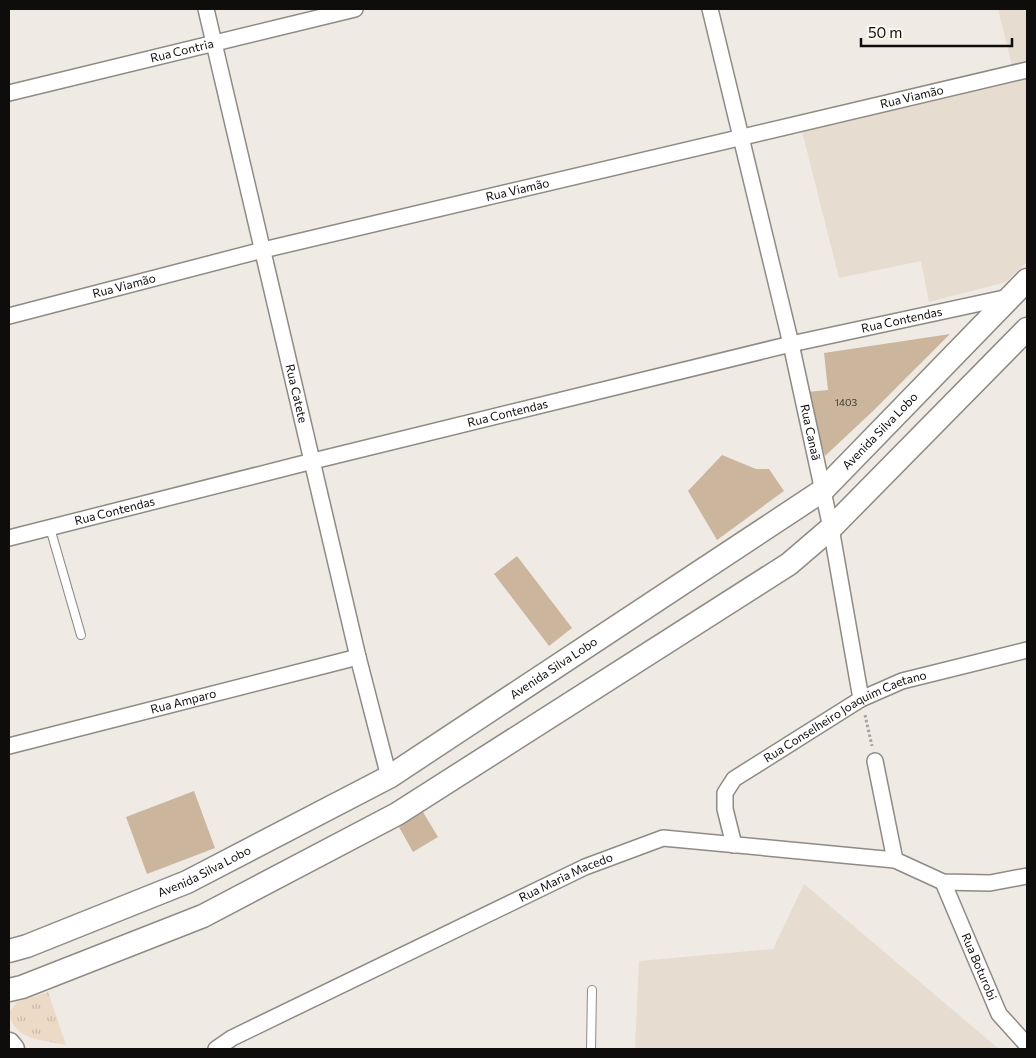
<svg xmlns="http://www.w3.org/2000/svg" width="1036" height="1058" font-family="Commissioner,sans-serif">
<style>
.built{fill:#e7dcd0}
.park{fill:url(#park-tufts)}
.building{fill:#cbb69d}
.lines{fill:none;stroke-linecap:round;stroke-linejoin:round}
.lane-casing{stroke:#8f8a84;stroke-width:10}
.street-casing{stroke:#8f8a84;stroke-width:18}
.secondary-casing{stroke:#8f8a84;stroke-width:25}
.path{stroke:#a5a19c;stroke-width:3;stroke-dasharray:2.5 2.5;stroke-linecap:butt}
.lane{stroke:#fff;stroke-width:8}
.street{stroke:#fff;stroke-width:15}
.secondary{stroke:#fff;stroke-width:22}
.labels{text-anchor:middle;stroke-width:4;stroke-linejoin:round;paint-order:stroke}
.number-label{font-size:10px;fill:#3e3730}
.street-label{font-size:12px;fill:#0f0d0b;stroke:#fdf7f1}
</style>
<defs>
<pattern id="park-tufts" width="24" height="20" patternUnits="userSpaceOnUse" patternTransform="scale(1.25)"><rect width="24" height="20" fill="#ecdac6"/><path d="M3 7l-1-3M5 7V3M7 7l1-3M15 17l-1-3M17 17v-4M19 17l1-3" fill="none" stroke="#c9baa9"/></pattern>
</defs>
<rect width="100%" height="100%" fill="#f0eae4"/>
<g class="built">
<polygon points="998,9 1027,9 1027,62 1012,66"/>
<polygon points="1027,76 1027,262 1006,282 929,302 921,261 839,278 802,131"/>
<polygon points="804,884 999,1049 635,1049 639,961 773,949"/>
</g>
<path class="park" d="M48,992L66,1045C40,1039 14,1041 9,1012L17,1002Z"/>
<g class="building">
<polygon points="950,334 873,411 825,456 807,392 828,390 824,353"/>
<polygon points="722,455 756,469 769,469 784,491 717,540 688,491"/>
<polygon points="517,556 572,628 549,646 494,574"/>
<polygon points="194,791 215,848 147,874 126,817"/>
<polygon points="423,812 438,837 413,852 399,827"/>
</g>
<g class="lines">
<g class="lane-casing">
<g id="lane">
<polyline points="50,528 81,635"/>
<polyline points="591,1049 592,990"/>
</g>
</g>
<g class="street-casing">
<g id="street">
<path id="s1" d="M206,9L358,657L389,777"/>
<path id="s2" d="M710,9L791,344L831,528L861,699"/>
<path id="s3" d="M9,93L355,9"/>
<path id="s4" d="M9,316L263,250L1027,70"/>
<path id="s5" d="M9,538L301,464L791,344L1009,297"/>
<path id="s6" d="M9,746L358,657"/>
<polyline points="875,761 895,860"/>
<path id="s7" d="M734,845L725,809V793L734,779L861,699L902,681L1027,650"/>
<path id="s8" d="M943,882L999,1014L1027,1045"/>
<path id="s9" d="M216,1049L232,1038L585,867L663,838L895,860L943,882L990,883L1027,876"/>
</g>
</g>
<g class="secondary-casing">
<g id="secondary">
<path id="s10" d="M9,951L27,946L187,882L389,777L822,491L1027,280"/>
<polyline points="9,990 22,987 203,916 397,814 789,564 831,528 1027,329"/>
<polyline points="9,1044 13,1049"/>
</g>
</g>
<polyline class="path" points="865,715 872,746"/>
<use href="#lane" class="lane"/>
<use href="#street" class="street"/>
<use href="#secondary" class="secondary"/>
</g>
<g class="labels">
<g class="number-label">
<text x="846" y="406">1403</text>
</g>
<g class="street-label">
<text dy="4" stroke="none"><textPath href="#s3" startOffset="178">Rua Contria</textPath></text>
<text dy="4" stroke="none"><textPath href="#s4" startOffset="929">Rua Viamão</textPath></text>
<text dy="4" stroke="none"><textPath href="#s4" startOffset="524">Rua Viamão</textPath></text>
<text dy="4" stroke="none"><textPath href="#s4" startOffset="119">Rua Viamão</textPath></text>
<text dy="4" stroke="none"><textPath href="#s5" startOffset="919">Rua Contendas</textPath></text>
<text dy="4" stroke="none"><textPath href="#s1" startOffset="395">Rua Catete</textPath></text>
<text dy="4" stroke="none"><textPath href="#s5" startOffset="514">Rua Contendas</textPath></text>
<text dy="4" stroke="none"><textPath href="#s10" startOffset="1021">Avenida Silva Lobo</textPath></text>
<text dy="4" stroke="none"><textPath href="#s2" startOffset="435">Rua Canaã</textPath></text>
<text dy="4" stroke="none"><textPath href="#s5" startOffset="109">Rua Contendas</textPath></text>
<text dy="4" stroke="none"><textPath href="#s10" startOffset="616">Avenida Silva Lobo</textPath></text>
<text dy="4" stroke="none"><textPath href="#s6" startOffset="180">Rua Amparo</textPath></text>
<text dy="4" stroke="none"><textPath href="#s7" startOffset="198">Rua Conselheiro Joaquim Caetano</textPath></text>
<text dy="4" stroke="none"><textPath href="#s10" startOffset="211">Avenida Silva Lobo</textPath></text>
<text dy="4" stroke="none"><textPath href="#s9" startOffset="390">Rua Maria Macedo</textPath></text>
<text dy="4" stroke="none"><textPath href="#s8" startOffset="92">Rua Boturobi</textPath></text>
</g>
</g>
<rect width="1036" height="1058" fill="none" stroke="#0f0d0b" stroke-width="20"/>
<path d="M861 38v8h151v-8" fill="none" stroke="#0f0d0b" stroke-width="2.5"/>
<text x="868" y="38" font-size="15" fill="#0f0d0b" stroke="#fdf7f1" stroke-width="4" paint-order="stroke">50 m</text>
</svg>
